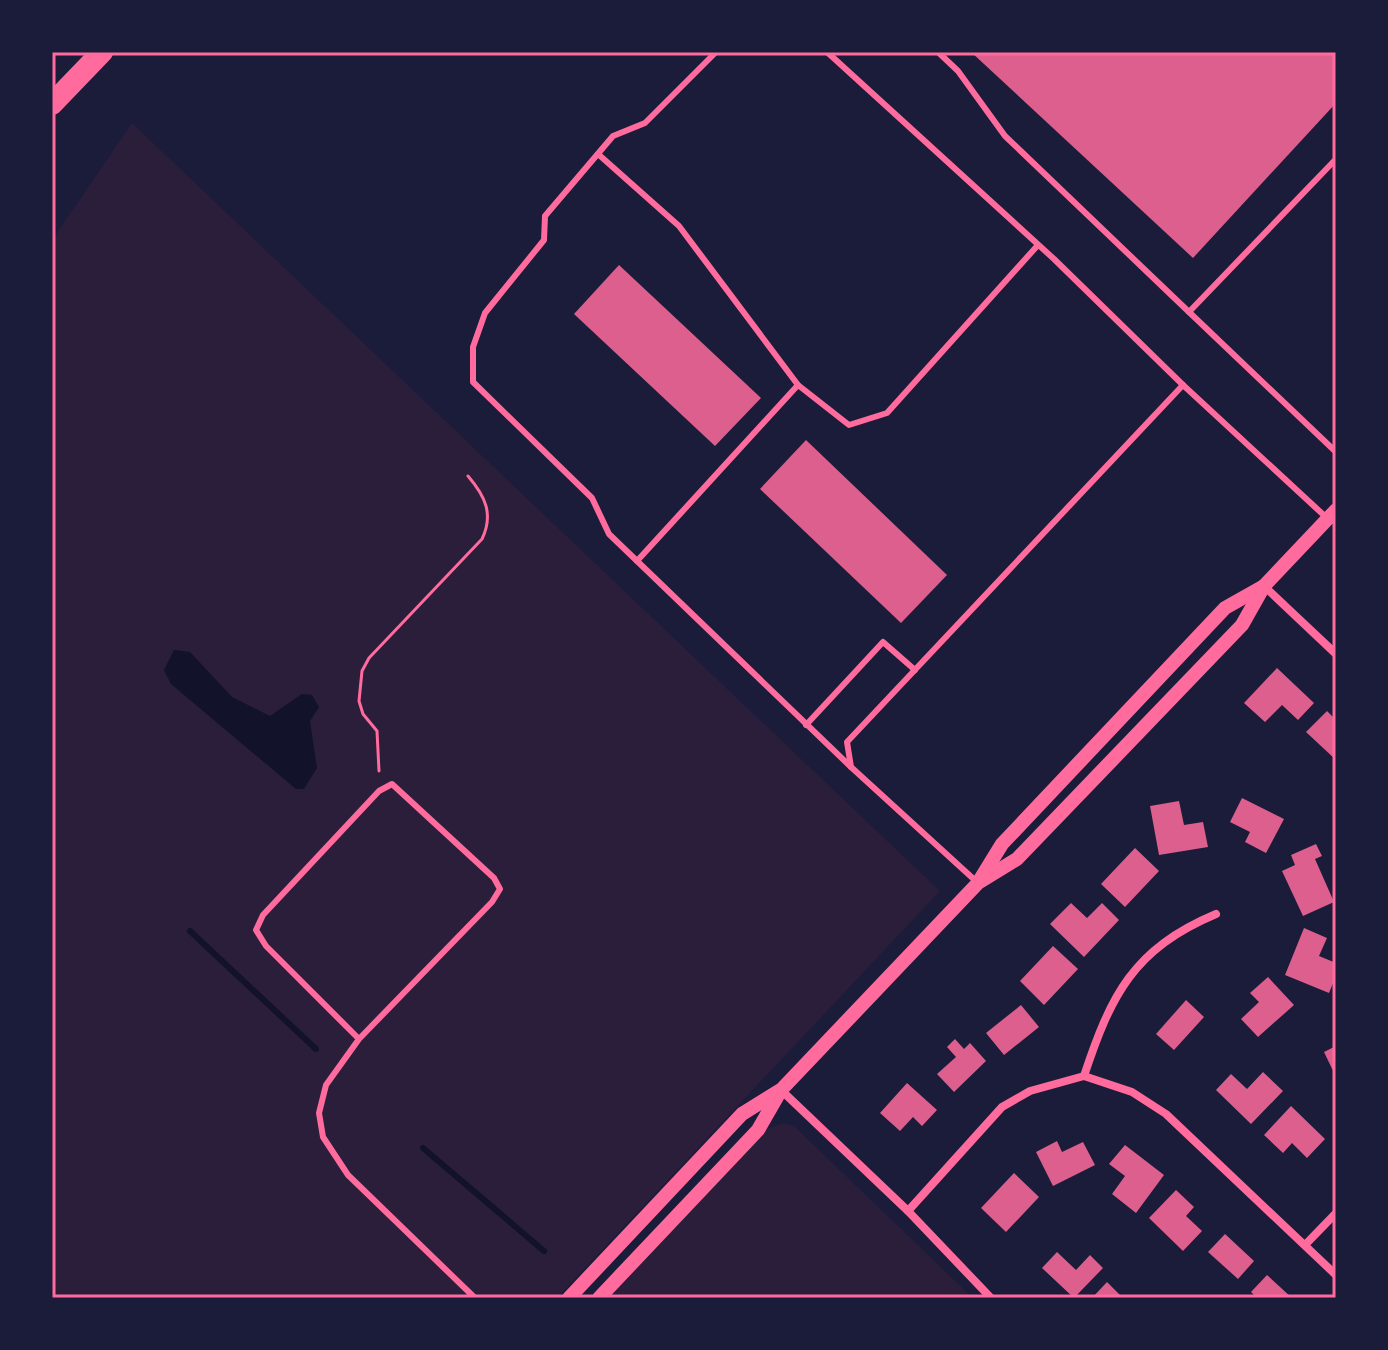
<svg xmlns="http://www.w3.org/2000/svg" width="1388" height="1350" font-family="'Nunito Sans',sans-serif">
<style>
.green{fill:#2a1e3b}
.water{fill:#12122b}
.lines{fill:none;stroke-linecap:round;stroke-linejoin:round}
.stream{stroke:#12122b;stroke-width:6}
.building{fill:#dd5f8e}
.path{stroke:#ff6b9d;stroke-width:3}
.service{stroke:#ff6b9d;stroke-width:6}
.minor{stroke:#ff6b9d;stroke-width:8}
.tertiary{stroke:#ff6b9d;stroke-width:14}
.motorway{stroke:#ff6b9d;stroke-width:22}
.neatline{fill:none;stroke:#ff6b9d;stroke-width:3}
</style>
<rect width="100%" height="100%" fill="#1b1b3a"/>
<g class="green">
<polygon points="132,123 940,891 557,1298 52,1298 52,240"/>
<polygon points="784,1123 794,1126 973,1298 608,1298 766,1129"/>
</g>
<polygon class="water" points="174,650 190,652 232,697 270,716 302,694 312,695 319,707 310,721 317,768 304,789 296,789 171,684 164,670"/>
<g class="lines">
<g class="stream">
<polyline points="190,931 316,1049"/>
<polyline points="423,1148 544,1251"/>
</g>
</g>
<g class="building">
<polygon points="971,52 1336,52 1336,103 1193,258"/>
<polygon points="619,265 761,398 715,446 574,314"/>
<polygon points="806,440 947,575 901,623 760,489"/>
<polygon points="1277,668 1314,703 1298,720 1282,705 1265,722 1244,703"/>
<polygon points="1327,711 1336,720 1336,760 1306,732"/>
<polygon points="1242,798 1284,819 1266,853 1245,842 1250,832 1230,822"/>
<polygon points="1179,801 1184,825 1203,822 1208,847 1159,855 1150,806"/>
<polygon points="1316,844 1322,856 1315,859 1334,902 1303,916 1282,871 1295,865 1291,855"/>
<polygon points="1135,848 1159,871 1125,907 1101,884"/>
<polygon points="1071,903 1087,918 1102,903 1119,920 1084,957 1050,924"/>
<polygon points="1304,928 1327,938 1319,956 1336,963 1336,976 1329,993 1285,975"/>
<polygon points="1053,946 1078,969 1044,1005 1020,981"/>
<polygon points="1268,977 1294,1005 1258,1037 1241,1019 1259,1002 1250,993"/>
<polygon points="1186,1000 1204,1017 1174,1050 1156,1034"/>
<polygon points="1021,1005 1039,1027 1004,1055 986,1033"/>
<polygon points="955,1039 964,1049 970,1043 986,1061 954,1092 937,1074 956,1057 947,1047"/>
<polygon points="1336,1046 1336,1077 1324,1052"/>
<polygon points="1263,1072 1283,1091 1251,1124 1216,1090 1231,1074 1247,1089"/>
<polygon points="907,1083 937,1110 922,1126 913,1117 900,1131 880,1113"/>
<polygon points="1291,1106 1325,1139 1307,1158 1292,1143 1283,1153 1264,1135"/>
<polygon points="1057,1141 1062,1152 1083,1142 1095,1165 1053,1186 1036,1152"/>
<polygon points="1125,1145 1164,1175 1136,1213 1112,1194 1125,1176 1109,1164"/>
<polygon points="1014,1173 1039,1197 1006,1232 981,1208"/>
<polygon points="1176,1190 1194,1207 1186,1216 1202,1231 1183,1251 1149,1218"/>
<polygon points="1225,1234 1254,1261 1238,1279 1208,1252"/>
<polygon points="1057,1252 1076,1270 1090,1255 1103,1268 1074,1298 1042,1268"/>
<polygon points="1267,1275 1292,1298 1257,1298 1251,1292"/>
<polygon points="1107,1282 1123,1298 1092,1298"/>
</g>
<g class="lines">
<path class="path" d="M379,771L377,731L363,714L359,701L362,671L369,658L482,539C494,514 485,496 468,476"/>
<g class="service">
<polyline points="716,52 645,123 613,136 545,216 544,240 485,313 473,347 473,382 592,498 609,534 851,767"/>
<polyline points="827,52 1054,259 1183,385"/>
<polyline points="938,52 958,71 1005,136 1189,312 1336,159"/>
<polyline points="598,154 679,226 798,385"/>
<polyline points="1189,312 1336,452"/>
<polyline points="637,561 798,385 849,425 887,413 1038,245"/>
<polyline points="806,725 883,642 915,670"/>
<polyline points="978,883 851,767 847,742 1183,385 1328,519"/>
<polyline points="359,1039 266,946 256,930 263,915 379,791 392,784 494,878 500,889 492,902 359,1039 326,1085 319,1113 323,1137 348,1175 475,1298"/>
</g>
<g class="minor">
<polyline points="1264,586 1336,654"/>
<path d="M1084,1076C1111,995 1133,949 1216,914"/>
<polyline points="781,1090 908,1211 991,1298"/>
<polyline points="908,1211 1002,1107 1030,1091 1084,1076 1132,1092 1166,1114 1336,1275"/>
<polyline points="1305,1245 1336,1213"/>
</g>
<g class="tertiary">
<polyline points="981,881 1017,859 1242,625 1264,586 1336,510"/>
<polyline points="569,1298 742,1114 779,1091"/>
<polyline points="599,1298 758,1130 781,1090 978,883 1002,844 1225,608 1264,586"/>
</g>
<polyline class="motorway" points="52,104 102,52"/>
</g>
<rect width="1388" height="1350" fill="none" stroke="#1b1b3a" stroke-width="108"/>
<rect x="54" y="54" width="1280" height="1242" class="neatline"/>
</svg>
